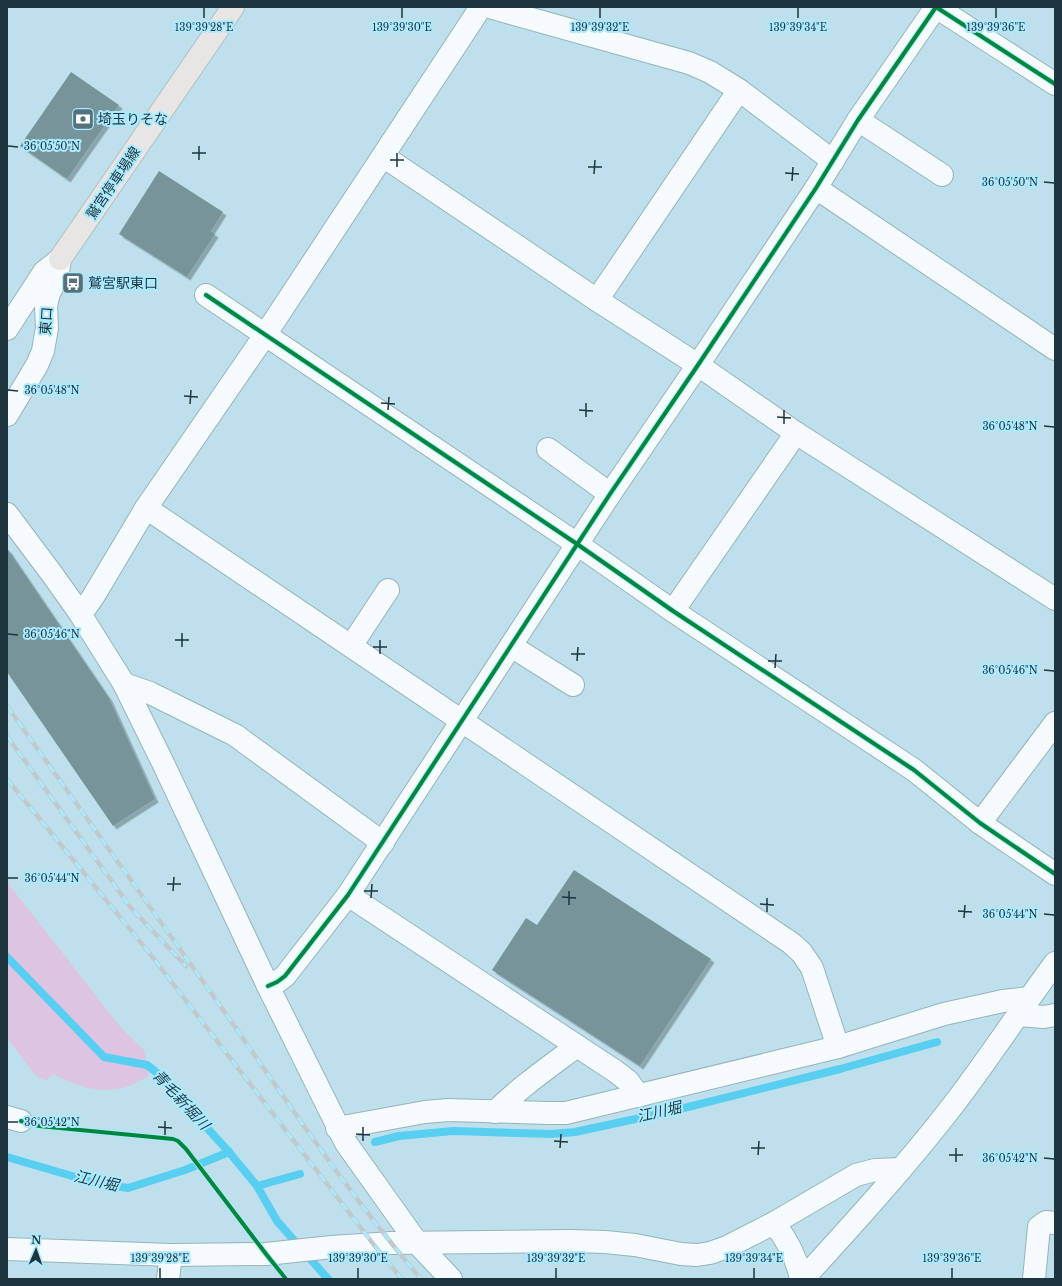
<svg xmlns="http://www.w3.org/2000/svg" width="1062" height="1286" font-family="'Libre Baskerville','Noto Sans JP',serif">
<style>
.green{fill:#dec4e3}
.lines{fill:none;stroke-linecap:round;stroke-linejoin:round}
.stream{stroke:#58cff1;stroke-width:8}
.building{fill:#78949b;filter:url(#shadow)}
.minor-casing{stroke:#98b2bc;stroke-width:24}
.major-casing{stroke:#afc0c6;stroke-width:24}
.minor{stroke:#f5fafc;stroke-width:22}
.major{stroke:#e8e6e4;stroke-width:22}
.rail-casing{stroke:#c0c9cc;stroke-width:4.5}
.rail{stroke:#abe9ff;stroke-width:3;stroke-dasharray:9;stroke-linecap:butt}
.cycleway-casing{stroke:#abe9ff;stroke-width:6}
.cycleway{stroke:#00873e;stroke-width:4}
.ticks{fill:none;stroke:#1c353e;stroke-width:1.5}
.labels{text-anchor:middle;stroke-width:4;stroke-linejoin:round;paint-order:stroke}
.poi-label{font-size:14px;fill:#1c353e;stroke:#abe9ff;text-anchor:start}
.street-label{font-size:14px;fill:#1c353e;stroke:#abe9ff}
.water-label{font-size:15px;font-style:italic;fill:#1e3c46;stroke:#abe9ff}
.ticks-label{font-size:10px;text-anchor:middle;fill:#1c353e;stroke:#abe9ff;stroke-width:4;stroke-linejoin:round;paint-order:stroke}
</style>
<defs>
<filter id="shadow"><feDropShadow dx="3.5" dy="3.5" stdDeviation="0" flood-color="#0004"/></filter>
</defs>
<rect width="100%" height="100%" fill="#bee0ec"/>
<path class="green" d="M7,882L122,1029L144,1050L149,1076C141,1080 132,1086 123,1088C98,1094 75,1086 53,1074L46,1081L36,1076L7,1038Z"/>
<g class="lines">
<g class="stream">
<polyline points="7,957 104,1057 147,1065 156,1072 229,1152 257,1186 277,1221 328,1279"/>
<polyline points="375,1142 399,1136 453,1131 551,1134 575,1132 668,1112 840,1069 937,1042"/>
<polyline points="7,1157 96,1183 128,1188 185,1170 229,1152"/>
<polyline points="257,1186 300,1174"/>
</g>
</g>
<g class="building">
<polygon points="71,72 119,105 67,179 20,146"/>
<polygon points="159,171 223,212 211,231 215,234 187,277 119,234"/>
<polygon points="7,548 109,698 155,799 113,826 7,672"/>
<polygon points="574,870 711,959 640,1066 492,970 526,918 537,925"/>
</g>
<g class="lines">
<g class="minor-casing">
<g id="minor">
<polyline points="489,7 689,63 710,72 739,90 833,161"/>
<polyline points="936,7 1055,84"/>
<polyline points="858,120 942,175"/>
<polyline points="383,156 597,300 698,365 796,433 1055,599"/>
<polyline points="816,188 1055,349"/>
<polyline points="206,295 577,544 673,611 914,770 980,823 1055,874"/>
<polyline points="597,300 739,90"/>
<polyline points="7,329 44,272 58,261"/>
<polyline points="7,415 37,365 43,351 47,328 46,306 49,293 57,278 60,259"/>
<polyline points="548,449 610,494"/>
<polyline points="146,508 791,943 802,953 812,968 838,1047"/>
<polyline points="7,514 52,574 79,612 124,684 163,763 268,986 346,1143 418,1244 451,1279"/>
<polyline points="673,611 796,433"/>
<polyline points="79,612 86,607 93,597 146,508 265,335 475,16 480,7"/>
<polyline points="351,646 388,590"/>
<polyline points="511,646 573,685"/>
<polyline points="124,684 150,693 235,735 383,843"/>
<polyline points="980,823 1055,723"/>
<polyline points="348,895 615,1071 628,1081 639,1096"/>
<polyline points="268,986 277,982 285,976 348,895 610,494 698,365 816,188 858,120 936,7"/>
<polyline points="1018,1015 1044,1017 1055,1015"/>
<path d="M495,1112C520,1087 549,1067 577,1046"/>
<polyline points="7,1117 21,1121"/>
<polyline points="337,1128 425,1112 448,1110 548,1113 566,1113 838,1047 944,1014 1003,1001 1029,998"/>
<path d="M774,1223C787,1240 797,1258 801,1279"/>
<polyline points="7,1249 171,1255 266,1254 332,1247 391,1243 570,1241 605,1242 635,1245 681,1254 697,1255 710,1253 727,1247 774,1223 856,1175 875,1170 901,1169"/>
<polyline points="168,1279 171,1255"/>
<path d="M803,1279C855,1222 907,1165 954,1104C989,1058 1021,1009 1055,963"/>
<polyline points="1034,1279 1039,1227 1046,1222 1055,1223"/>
</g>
</g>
<g class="major-casing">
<polyline id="major" points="60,259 233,7"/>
</g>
<use href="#minor" class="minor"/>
<use href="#major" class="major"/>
<g class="rail-casing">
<g id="rail">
<path d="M7,706C74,801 142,895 209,990C278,1087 343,1188 421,1279"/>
<polyline points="7,736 131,908 186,966"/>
<polyline points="7,779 147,950 374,1245 402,1279"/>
</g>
</g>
<use href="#rail" class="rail"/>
<g class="cycleway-casing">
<g id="cycleway">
<polyline points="206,295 577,544 673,611 914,770 980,823 1055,874"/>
<polyline points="268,986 277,982 285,976 348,895 610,494 698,365 816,188 858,120 936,7 1055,84"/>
<polyline points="21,1121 39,1126 173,1139 178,1141 186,1149 266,1254 286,1279"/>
</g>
</g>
<use href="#cycleway" class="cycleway"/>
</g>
<path class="ticks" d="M204,18V8M402,18V8M600,18V8M798,18V8M996,18V8M8,146L18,147M192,153H206M199,160V146M390,160H404M397,167V153M588,167H602M785,173L799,174M594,174L595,160M792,181L793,167M1044,182L1054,183M8,390L18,391M184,396L198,397M381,403L395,404M190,404L191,390M388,410L389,397M579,410L593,411M586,417V403M777,417L791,418M784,424V410M1044,426L1054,427M8,634L18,635M175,640H189M182,647V633M373,647H387M380,654V640M571,654H585M577,661L578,647M768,661H782M775,668L776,654M1044,670L1054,671M8,878H18M167,884H181M173,891L174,877M364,891H378M562,897L576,898M371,898L372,884M760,904L774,905M569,905V891M958,911L972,912M767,912V898M1044,914L1054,915M964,918L965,905M8,1122H18M158,1127L172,1128M356,1134L370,1135M165,1135V1121M363,1141V1127M554,1141L568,1142M560,1148L561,1134M751,1148H765M758,1155L759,1141M949,1155H963M1044,1158L1054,1159M956,1162V1148M160,1278V1268M358,1278V1268M556,1278V1268M754,1278V1268M952,1278V1268"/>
<defs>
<g id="bank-square" transform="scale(1.15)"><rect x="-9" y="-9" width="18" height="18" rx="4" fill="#55717b" stroke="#abe9ff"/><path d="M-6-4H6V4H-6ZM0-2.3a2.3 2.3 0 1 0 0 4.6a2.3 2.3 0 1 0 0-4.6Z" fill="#fff"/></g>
<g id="bus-square" transform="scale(1.15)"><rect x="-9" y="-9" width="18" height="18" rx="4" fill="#55717b" stroke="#abe9ff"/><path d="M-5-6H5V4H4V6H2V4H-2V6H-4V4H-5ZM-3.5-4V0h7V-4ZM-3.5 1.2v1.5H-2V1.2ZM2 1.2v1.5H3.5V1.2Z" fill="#fff"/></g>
</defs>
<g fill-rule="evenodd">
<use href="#bank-square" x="83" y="119"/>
<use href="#bus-square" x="73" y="283"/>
</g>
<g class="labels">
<g class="poi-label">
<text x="98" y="124">埼玉りそな</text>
<text x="88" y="288">鷲宮駅東口</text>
</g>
<g class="street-label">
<text transform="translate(113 183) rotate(-56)" y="5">鷲宮停車場線</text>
<text transform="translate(46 321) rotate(-86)" y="5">東口</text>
</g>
<g class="water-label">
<text transform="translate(181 1100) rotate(47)" y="5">青毛新堀川</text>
<text transform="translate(659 1112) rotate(-13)" y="5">江川堀</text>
<text transform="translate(96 1181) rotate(13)" y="5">江川堀</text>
</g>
</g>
<g class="ticks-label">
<text x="204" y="31">139°39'28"E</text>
<text x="402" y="31">139°39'30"E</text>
<text x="600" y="31">139°39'32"E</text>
<text x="798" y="31">139°39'34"E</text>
<text x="996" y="31">139°39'36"E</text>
<text x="52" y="150">36°05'50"N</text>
<text x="1010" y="186">36°05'50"N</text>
<text x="52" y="394">36°05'48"N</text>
<text x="1010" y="430">36°05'48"N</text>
<text x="52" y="638">36°05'46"N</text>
<text x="1010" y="674">36°05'46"N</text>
<text x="52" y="882">36°05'44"N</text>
<text x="1010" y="918">36°05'44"N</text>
<text x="52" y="1126">36°05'42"N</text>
<text x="1010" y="1162">36°05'42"N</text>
<text x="160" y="1262">139°39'28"E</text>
<text x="358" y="1262">139°39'30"E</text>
<text x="556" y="1262">139°39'32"E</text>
<text x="754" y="1262">139°39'34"E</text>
<text x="952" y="1262">139°39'36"E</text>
</g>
<rect width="1062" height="1286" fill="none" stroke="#1c353e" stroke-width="16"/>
<g transform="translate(36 1250) rotate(2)" stroke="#abe9ff" stroke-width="3" paint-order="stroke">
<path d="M0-3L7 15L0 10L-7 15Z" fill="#1c353e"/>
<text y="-6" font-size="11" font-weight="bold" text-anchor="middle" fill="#1c353e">N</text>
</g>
</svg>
